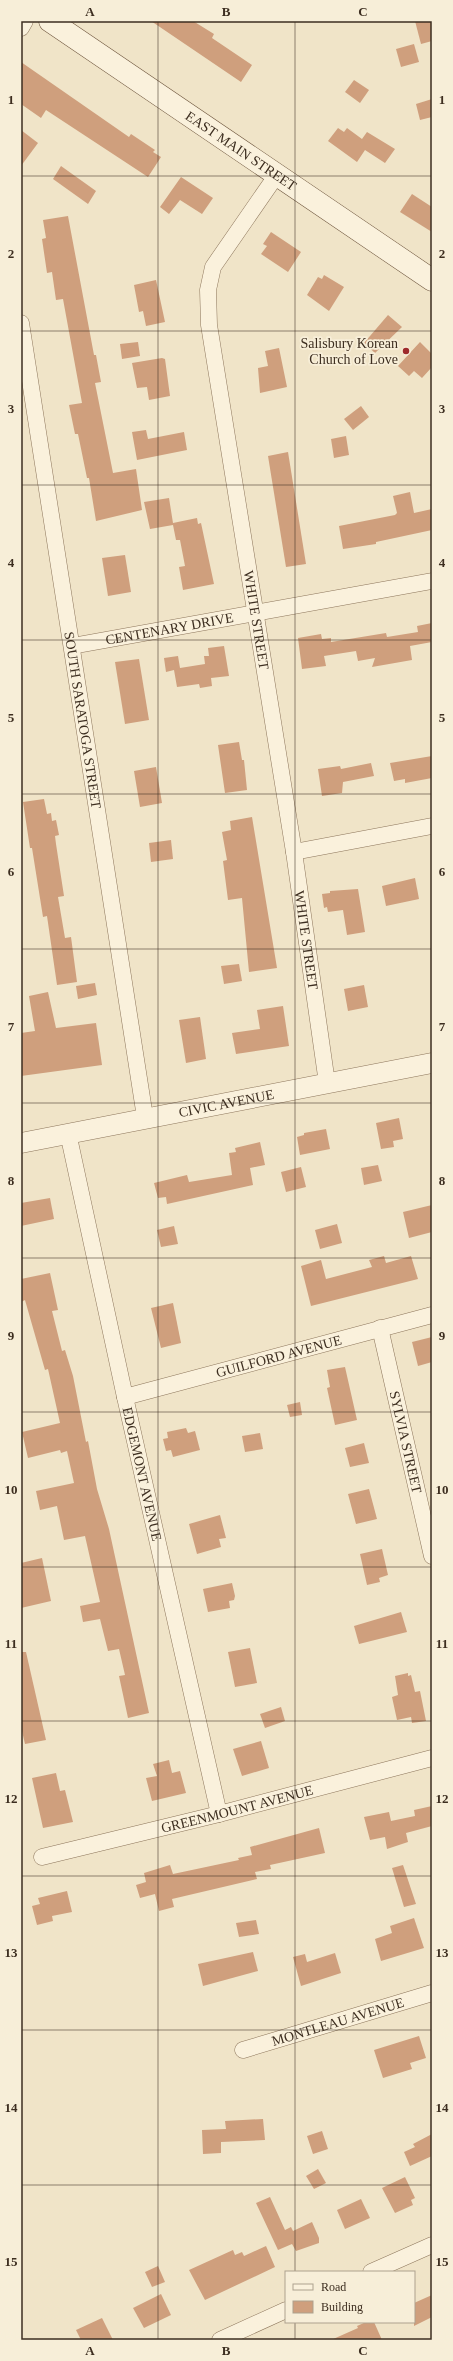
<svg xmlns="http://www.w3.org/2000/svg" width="453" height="2361" font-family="'Times New Roman',serif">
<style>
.building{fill:#cf9f7d}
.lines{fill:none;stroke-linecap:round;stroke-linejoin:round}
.minor-casing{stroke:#8d765c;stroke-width:17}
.tertiary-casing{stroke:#8d765c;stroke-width:21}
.secondary-casing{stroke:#6f573f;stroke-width:23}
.minor{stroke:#faf1dc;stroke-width:16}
.tertiary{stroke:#faf1dc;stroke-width:20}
.secondary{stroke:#faf1dc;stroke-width:22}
.grid{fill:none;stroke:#3d2e20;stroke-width:1;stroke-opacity:0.55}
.poi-dot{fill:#9e2a2b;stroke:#f7eed8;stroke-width:1.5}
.labels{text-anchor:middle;stroke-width:3.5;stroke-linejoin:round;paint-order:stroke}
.street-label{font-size:14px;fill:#3d2e20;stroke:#f7eed8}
.poi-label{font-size:14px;fill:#3d2e20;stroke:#f7eed8;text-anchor:end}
.neatline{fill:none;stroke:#3d2e20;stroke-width:1.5}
.grid-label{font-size:13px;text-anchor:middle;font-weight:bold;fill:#3d2e20}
</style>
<rect width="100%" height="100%" fill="#f0e4c8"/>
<g class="building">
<polygon points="151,21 193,21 214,34 212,38 252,65 241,82"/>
<polygon points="415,21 432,21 432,41 421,44"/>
<polygon points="414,44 419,62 401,67 396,49"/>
<polygon points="21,62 129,137 131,134 155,150 153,152 161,157 148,177 46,110 41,118 21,104"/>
<polygon points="354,80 369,90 360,103 345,92"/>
<polygon points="432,99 432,117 420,120 416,104"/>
<polygon points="338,128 344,132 347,128 362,139 367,132 395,149 385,163 365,150 357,162 328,141"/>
<polygon points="21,130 38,143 21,166"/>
<polygon points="61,166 96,191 88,204 53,179"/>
<polygon points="181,177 213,198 202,214 180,200 169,214 160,207"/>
<polygon points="412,194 432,207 432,232 400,212"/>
<polygon points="68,216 94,355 96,355 101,382 95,383 113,473 136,469 142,510 96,521 89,478 87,478 78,434 75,434 69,405 82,403 63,299 56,300 52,272 47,273 42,239 46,238 43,220"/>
<polygon points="271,232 301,252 288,272 261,254 267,246 263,244"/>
<polygon points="324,275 344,287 329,311 307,295 318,277 322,279"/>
<polygon points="156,280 165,322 146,326 143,311 139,312 134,285"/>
<polygon points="388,315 402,327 375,353 364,343"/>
<polygon points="138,342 140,356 122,359 120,344"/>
<polygon points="420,342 432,354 432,367 422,378 414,371 409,376 398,366"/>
<polygon points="279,348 287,387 260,393 258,368 268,366 265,351"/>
<polygon points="162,358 165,359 170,396 149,400 147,387 137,388 132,363"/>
<polygon points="361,406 369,417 353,430 344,419"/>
<polygon points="146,430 148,439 184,432 187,450 137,460 132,432"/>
<polygon points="346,436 349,455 334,458 331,439"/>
<polygon points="288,452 306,564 286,567 268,456"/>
<polygon points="410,492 414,513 432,509 432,530 376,542 376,544 343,549 339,526 395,515 397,513 393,496"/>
<polygon points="169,498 173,523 197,518 198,524 201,523 214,584 183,590 179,567 185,566 180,540 176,540 173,525 150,529 144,502"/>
<polygon points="125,555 131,592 108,596 102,558"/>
<polygon points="432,623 432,642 410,646 412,660 372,667 375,658 358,661 356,651 324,656 326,666 302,669 298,638 321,634 322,639 331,638 331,642 386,633 387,637 418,632 417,626"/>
<polygon points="224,646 229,676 211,678 212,686 200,688 199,684 177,687 174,670 166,672 164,658 178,656 180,668 205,664 204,656 209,656 208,648"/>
<polygon points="139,659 149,720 125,724 115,662"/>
<polygon points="239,742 242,760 244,760 247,790 225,793 218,745"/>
<polygon points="432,756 432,778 405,783 405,779 394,781 390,763"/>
<polygon points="371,763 374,776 343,782 342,793 322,796 318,769 340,766 341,769"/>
<polygon points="156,767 162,803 140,807 134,771"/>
<polygon points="44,799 47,814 51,813 52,821 56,820 59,835 55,836 56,844 64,896 58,897 65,938 71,937 77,982 57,985 47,916 43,917 32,848 30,848 23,802"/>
<polygon points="252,817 277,968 249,972 242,898 228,900 223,861 227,860 222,832 231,830 230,821"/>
<polygon points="171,840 173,859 151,862 149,843"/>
<polygon points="415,878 419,899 386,906 382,886"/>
<polygon points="358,889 365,932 347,935 343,910 328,912 327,907 324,908 322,894 330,893 330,891"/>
<polygon points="239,964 242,981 224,984 221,966"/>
<polygon points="95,983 97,995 78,999 76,986"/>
<polygon points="364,985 368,1007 348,1011 344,989"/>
<polygon points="48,992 56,1028 96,1023 102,1065 21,1076 21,1033 35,1031 29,996"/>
<polygon points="283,1006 289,1046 236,1054 232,1033 260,1029 257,1010"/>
<polygon points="200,1017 206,1059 186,1063 179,1020"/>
<polygon points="399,1118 403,1139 393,1141 394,1147 381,1149 376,1123"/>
<polygon points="326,1129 330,1149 300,1155 297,1137 304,1135 304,1133"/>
<polygon points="260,1142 265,1165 250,1168 253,1185 167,1204 166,1197 158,1198 154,1183 187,1175 189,1182 232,1175 229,1153 236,1152 235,1148"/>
<polygon points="378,1165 382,1181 364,1185 361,1168"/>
<polygon points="301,1167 306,1187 286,1192 281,1172"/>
<polygon points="50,1198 54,1219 21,1226 21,1203"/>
<polygon points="432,1205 432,1232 409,1238 403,1212"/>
<polygon points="337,1224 342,1243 320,1249 315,1230"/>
<polygon points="174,1226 178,1244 161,1247 157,1230"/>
<polygon points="384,1256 386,1263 411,1256 418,1279 311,1306 301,1266 321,1260 326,1279 372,1267 369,1260"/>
<polygon points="50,1273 58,1310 52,1311 62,1351 65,1350 73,1376 86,1442 88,1441 97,1489 109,1529 149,1713 128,1718 119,1676 125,1675 119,1649 108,1651 100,1619 83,1622 80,1606 100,1602 85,1536 64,1540 57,1506 40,1510 36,1491 74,1483 67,1451 61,1453 60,1450 28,1458 22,1432 60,1423 48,1369 45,1370 25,1300 21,1302 21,1279"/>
<polygon points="173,1303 181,1343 161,1348 151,1308"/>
<polygon points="432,1337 432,1362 418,1366 412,1342"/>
<polygon points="345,1367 357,1420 335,1425 327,1388 330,1387 327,1370"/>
<polygon points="300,1402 302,1415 290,1417 287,1405"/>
<polygon points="186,1428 188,1433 195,1431 200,1450 173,1457 171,1450 166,1451 163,1439 168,1438 167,1432"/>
<polygon points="260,1433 263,1449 245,1452 242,1436"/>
<polygon points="364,1443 369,1463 350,1467 345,1448"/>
<polygon points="369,1489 377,1519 356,1524 348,1494"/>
<polygon points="220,1515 226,1538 219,1539 221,1547 197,1554 189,1524"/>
<polygon points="382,1549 388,1575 379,1578 380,1582 367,1585 360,1554"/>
<polygon points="42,1558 51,1601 21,1608 21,1563"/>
<polygon points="232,1583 235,1596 234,1600 229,1601 230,1608 208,1612 203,1589"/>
<polygon points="401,1612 407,1632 359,1644 354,1626"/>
<polygon points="250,1648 257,1683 235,1687 228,1652"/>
<polygon points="21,1652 26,1652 46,1740 25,1744 21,1727"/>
<polygon points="408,1673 408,1676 411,1675 415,1692 420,1691 426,1721 412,1723 411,1717 397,1720 392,1697 398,1695 395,1676"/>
<polygon points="281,1707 285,1721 265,1728 260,1714"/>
<polygon points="261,1741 269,1768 242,1776 233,1749"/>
<polygon points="169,1760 172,1773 180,1771 186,1793 152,1801 146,1778 157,1776 153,1764"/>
<polygon points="56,1773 60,1791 65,1790 73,1822 43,1828 32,1778"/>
<polygon points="432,1806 432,1826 406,1833 408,1842 387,1849 385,1837 370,1840 364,1817 389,1812 391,1821 415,1816 414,1810"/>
<polygon points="319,1828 325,1853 270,1865 271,1869 255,1872 257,1879 172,1899 174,1907 159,1911 155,1894 140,1898 136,1885 146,1882 144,1873 170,1865 173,1874 239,1860 238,1858 252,1855 250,1847"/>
<polygon points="403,1865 416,1904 404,1907 392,1868"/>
<polygon points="67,1891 72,1912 52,1916 53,1921 37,1925 32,1906 40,1904 38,1898"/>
<polygon points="414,1918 424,1948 381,1961 375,1939 392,1933 390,1926"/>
<polygon points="256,1920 259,1934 239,1937 236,1923"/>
<polygon points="253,1952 258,1971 203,1986 198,1964"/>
<polygon points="335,1953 341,1973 301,1986 293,1957 305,1954 307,1962"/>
<polygon points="419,2036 426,2058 410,2063 412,2069 383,2078 374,2050"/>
<polygon points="263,2119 265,2140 221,2142 221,2153 203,2154 202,2130 226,2129 225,2121"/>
<polygon points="322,2131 328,2149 313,2154 307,2136"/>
<polygon points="432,2134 432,2156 410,2166 404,2152 415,2147 413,2144"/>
<polygon points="318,2169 326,2183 314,2189 306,2176"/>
<polygon points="405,2177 415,2198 411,2200 413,2205 395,2213 382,2188"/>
<polygon points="270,2197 285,2230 291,2227 293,2231 312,2222 319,2238 319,2243 296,2251 292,2244 278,2250 256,2203"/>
<polygon points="361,2199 370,2218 345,2229 337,2210"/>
<polygon points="266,2246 275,2267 205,2300 189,2270 233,2250 235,2255 242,2252 244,2256"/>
<polygon points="158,2266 165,2282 152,2287 145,2272"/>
<polygon points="161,2294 171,2315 144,2328 133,2308"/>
<polygon points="432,2295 432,2317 414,2326 414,2303"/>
<polygon points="102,2318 113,2340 81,2340 76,2330"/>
<polygon points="366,2322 374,2322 382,2340 331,2340 358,2328 357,2326"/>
</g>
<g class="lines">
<g class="minor-casing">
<g id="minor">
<polyline points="21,28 25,21"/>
<path id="s1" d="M276,176L213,267L208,290L209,325L294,852L327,1083"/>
<path id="s2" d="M21,323L145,1117"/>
<path id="s3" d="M72,646L432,581"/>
<polyline points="294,852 432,826"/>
<path id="s4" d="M68,1133L125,1397L219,1814"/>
<path id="s5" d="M380,1328L432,1556"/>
<path id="s6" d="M125,1397L432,1315"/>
<path id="s7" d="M42,1857L219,1814L432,1758"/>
<path id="s8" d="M243,2050L432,1993"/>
<polyline points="371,2272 432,2245"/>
<polyline points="220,2340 286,2310"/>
</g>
</g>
<g class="tertiary-casing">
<g id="tertiary">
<path id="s9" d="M21,1143L432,1063"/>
</g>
</g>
<g class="secondary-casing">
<g id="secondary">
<path id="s10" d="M50,21L432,280"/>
</g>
</g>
<use href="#minor" class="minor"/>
<use href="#tertiary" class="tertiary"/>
<use href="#secondary" class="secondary"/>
</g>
<path class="grid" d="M158,21V2340M295,21V2272M21,176H432M21,331H432M21,485H432M21,640H432M21,794H432M21,949H432M21,1103H432M21,1258H432M21,1412H432M21,1567H432M21,1721H432M21,1876H432M21,2030H432M21,2185H432M295,2322V2340"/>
<circle class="poi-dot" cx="406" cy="351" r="4"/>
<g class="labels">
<g class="street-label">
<text dy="5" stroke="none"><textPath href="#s10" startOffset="231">EAST MAIN STREET</textPath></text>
<text dy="5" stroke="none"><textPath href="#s1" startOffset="468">WHITE STREET</textPath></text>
<text dy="5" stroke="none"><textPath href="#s3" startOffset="99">CENTENARY DRIVE</textPath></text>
<text dy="5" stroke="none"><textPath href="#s2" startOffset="402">SOUTH SARATOGA STREET</textPath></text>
<text dy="5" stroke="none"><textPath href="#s1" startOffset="792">WHITE STREET</textPath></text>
<text dy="5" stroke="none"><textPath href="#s9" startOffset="209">CIVIC AVENUE</textPath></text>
<text dy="5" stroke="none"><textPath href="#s6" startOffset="159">GUILFORD AVENUE</textPath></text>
<text dy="5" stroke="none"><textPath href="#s5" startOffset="117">SYLVIA STREET</textPath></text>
<text dy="5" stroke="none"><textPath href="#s4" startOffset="349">EDGEMONT AVENUE</textPath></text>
<text dy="5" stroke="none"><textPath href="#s7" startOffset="201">GREENMOUNT AVENUE</textPath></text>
<text dy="5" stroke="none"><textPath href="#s8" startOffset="99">MONTLEAU AVENUE</textPath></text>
</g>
<g class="poi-label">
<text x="398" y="348">Salisbury Korean<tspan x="398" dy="16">Church of Love</tspan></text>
</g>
</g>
<rect width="453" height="2361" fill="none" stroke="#f7eed8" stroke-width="44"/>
<rect x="285" y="2271" width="130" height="52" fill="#f7eed8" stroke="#ada18e"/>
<rect x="293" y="2284" width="20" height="6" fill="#faf1dc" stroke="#ada18e"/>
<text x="321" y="2291" font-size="12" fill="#3d2e20">Road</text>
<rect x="293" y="2301" width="20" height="12" fill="#cf9f7d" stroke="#ada18e"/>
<text x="321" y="2311" font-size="12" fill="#3d2e20">Building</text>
<rect x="22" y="22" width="409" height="2317" class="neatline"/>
<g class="grid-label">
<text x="90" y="16">A</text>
<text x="226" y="16">B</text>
<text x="363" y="16">C</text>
<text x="11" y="104">1</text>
<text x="442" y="104">1</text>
<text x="11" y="258">2</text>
<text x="442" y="258">2</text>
<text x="11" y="413">3</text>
<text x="442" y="413">3</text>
<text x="11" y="567">4</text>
<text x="442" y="567">4</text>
<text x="11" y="722">5</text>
<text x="442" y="722">5</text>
<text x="11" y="876">6</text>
<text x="442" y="876">6</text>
<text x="11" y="1031">7</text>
<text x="442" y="1031">7</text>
<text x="11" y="1185">8</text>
<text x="442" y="1185">8</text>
<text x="11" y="1340">9</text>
<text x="442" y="1340">9</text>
<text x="11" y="1494">10</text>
<text x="442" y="1494">10</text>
<text x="11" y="1648">11</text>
<text x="442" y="1648">11</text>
<text x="11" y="1803">12</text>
<text x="442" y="1803">12</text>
<text x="11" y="1957">13</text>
<text x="442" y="1957">13</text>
<text x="11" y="2112">14</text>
<text x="442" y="2112">14</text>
<text x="11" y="2266">15</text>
<text x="442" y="2266">15</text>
<text x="90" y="2355">A</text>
<text x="226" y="2355">B</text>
<text x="363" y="2355">C</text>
</g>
</svg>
